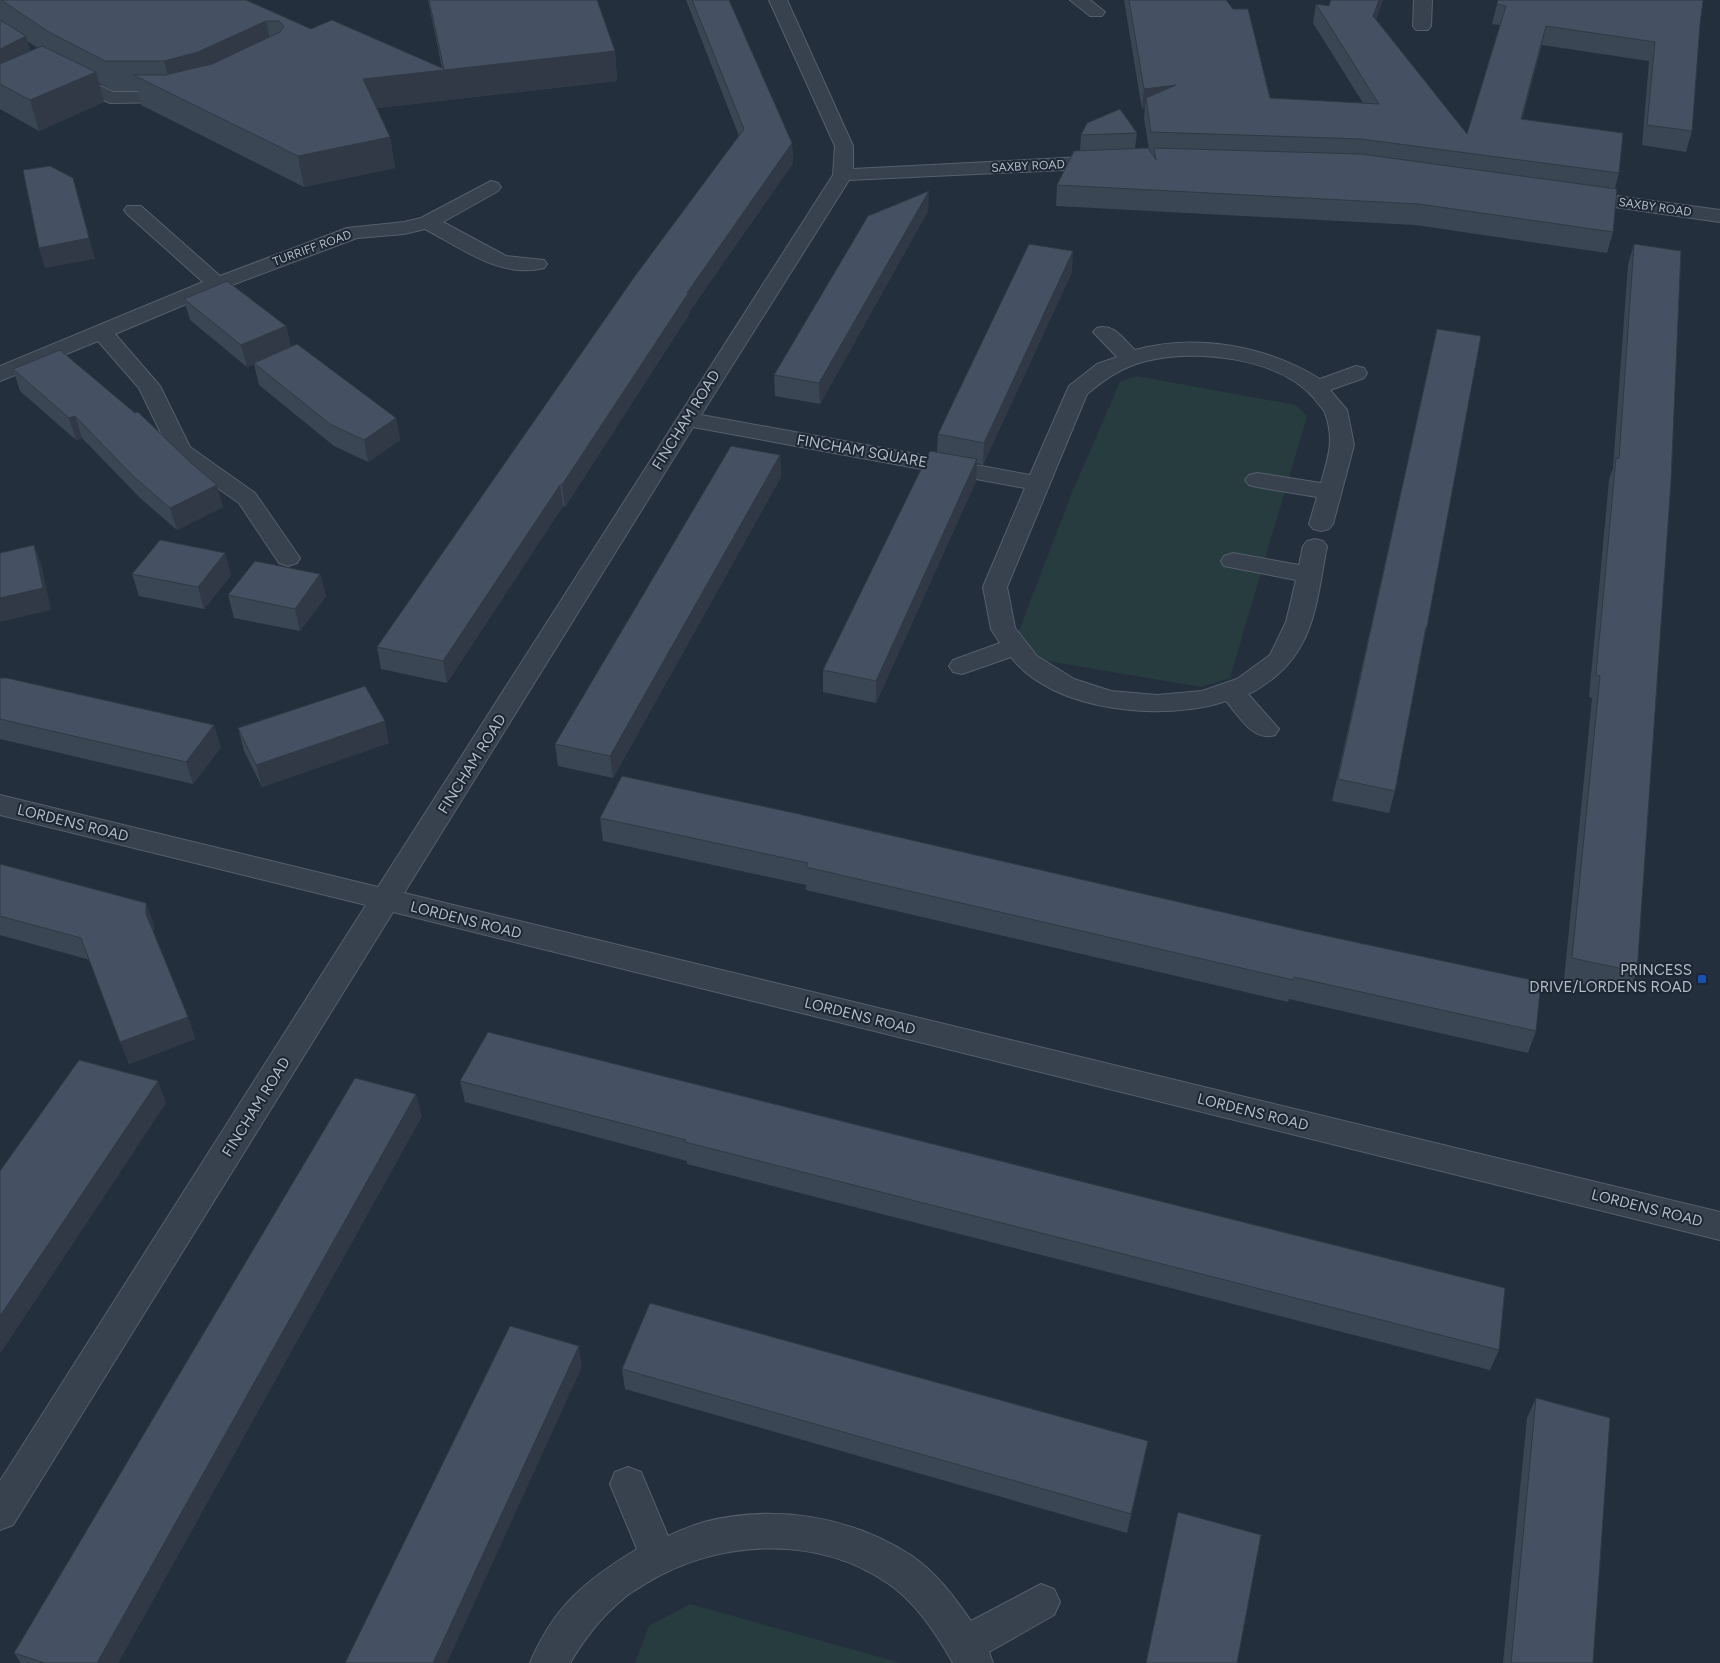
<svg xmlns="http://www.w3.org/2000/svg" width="1720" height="1663" font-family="Figtree,sans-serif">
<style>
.green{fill:#263c3f}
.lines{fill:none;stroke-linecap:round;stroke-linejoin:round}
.minor-casing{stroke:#565f6c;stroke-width:2}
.minor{fill:#38414e;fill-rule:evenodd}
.wall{fill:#3b4654;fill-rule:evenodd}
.shaded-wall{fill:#303945}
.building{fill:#455162;stroke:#303945}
.transit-dot{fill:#1a4fb4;stroke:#1d2633;stroke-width:2}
.labels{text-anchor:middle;stroke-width:4;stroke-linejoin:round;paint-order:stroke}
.far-street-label{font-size:12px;fill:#b4bcc9;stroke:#1d2633}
.street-label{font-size:15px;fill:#b4bcc9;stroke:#1d2633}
.poi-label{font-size:15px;fill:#b4bcc9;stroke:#1d2633;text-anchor:end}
</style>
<rect width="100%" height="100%" fill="#242f3e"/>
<g class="green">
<polygon points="1136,376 1296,405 1307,416 1230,678 1201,687 1036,659 1018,633 1073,490 1120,382"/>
<polygon points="690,1604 901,1663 635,1663 649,1626"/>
</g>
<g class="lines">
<g class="minor-casing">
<g id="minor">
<path d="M769,0H787L853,146V169L1104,156L1111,158L1114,162L1111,166L1104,168L849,180L701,415L1030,475L1069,386L1097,364L1117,357L1093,332L1097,328C1114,323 1123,339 1135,350C1196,333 1267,346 1320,379L1356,366L1364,368L1367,373L1364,378L1330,390L1347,410L1354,445L1333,524L1329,529L1321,531L1313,529L1309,524L1317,497L1257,487L1249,485L1245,480L1249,475L1257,473L1321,483C1328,458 1335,440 1325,413C1323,408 1317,403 1314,398C1279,358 1196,348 1146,361C1122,367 1105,379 1087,394L1007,587L1015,628L1037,656L1074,679L1111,691L1157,695L1202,691L1237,679L1270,655L1286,622L1296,580L1224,566L1221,561L1224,556L1233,553L1299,565L1303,546L1307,541L1315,539L1323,541L1327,546C1317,597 1316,646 1271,680C1263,685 1257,691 1248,694L1279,729L1275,735C1253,742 1239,716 1226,701C1165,722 1052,712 1011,657L962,674L953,672L949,666L953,660L1000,643L991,629L983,587L1025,488L693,427L404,893L1720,1212V1240L393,912L13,1525L0,1530V1481L366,905L0,815V795L378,887L833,175L835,146Z"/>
<polygon points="1070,0 1090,0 1105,12 1102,16 1090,16"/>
<polygon points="1414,0 1432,0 1431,26 1428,30 1416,30 1413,26"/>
<polygon points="69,71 113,92 175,92 181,93 184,97 181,101 175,102 110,103 63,80 60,76 63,72"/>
<path d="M491,181L498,183L501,187L498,191L443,222L506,256L544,260L547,264L544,268C501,279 461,248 425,229L404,234L357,238L224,288L115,334L160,386L190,447L255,493L300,558L297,563L288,566L279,563L239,503L172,456L139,388L98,341L0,381V366L203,282L127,214L124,210L127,206H141L220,276L347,228L404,222L421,218Z"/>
<polygon points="1579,191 1720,210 1720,222 1572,201 1569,197 1572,193"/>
<path d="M628,1467L641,1472L668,1536C679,1531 691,1526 704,1522C774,1504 851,1516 912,1556C936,1572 955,1598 971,1621L1041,1584L1054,1589L1060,1602L1054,1615L989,1652L993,1663H953C936,1633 915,1601 886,1582C815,1534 716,1540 645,1584C638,1589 629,1593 623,1599C600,1618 585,1638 570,1663H530C554,1606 586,1580 637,1549L610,1484L615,1472Z"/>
</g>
</g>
<use href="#minor" class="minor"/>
</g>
<g class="wall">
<path d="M0,0H246L311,29L442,68L428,0H597L615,51L617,81L377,108L390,137L395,168L304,187L141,105L138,91H113L99,83L104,102L39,131L0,109ZM27,41L38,48L30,52Z"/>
<polygon points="686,0 729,0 792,143 793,163 690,311 690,313 565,507 563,506 447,683 381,669 377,647 739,136"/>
<polygon points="1124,0 1226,0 1270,98 1363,103 1313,23 1316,4 1329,6 1331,0 1383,0 1376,19 1467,134 1500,25 1492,24 1498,0 1700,24 1692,131 1686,152 1642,145 1649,61 1542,45 1522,119 1619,173 1615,188 1613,232 1607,253 1415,225 1056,206 1057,185 1080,151 1081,135 1137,133 1135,148 1149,149 1144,118 1145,108 1142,109"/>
<polygon points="928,211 820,404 775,396 774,375"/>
<polygon points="1634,244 1637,972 1628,994 1564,980 1592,698 1589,697 1609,480 1613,468 1628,265"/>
<polygon points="1072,272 983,465 977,463 976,481 876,703 823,692 823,670 937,452 938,434"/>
<polygon points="184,299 286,326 291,347 396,418 400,440 368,462 334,446 259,385 254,364 247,367 190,320"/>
<polygon points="1437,329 1427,627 1422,649 1395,791 1389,813 1332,801"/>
<polygon points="13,369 223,507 177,530 140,498 82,438 76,440 20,391"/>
<polygon points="780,455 781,477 613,778 558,766 555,744"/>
<polygon points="225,553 231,575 204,609 139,596 132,574"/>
<polygon points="320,574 326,596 300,631 234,618 228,595"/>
<polygon points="0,678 221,747 193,784 0,739"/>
<polygon points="238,728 389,743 262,787 244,751"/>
<polygon points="622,776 1536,1031 1528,1053 1289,999 1288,1002 806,890 806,885 603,841 600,818"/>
<polygon points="0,864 154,925 154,934 188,1017 195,1039 129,1064 90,960 0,935"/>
<polygon points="460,1081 1499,1350 1490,1370 687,1164 687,1161 465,1102"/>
<polygon points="422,1116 118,1663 21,1663 14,1653"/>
<polygon points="622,1369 1144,1461 1127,1533 625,1389"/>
<polygon points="1536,1398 1593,1663 1503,1663 1527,1418"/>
</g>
<g class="shaded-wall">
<polygon points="1379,0 1383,0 1370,35 1373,16"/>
<polygon points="266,21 272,50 172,91 164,61"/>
<polygon points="1546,26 1542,45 1517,139 1521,119"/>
<polygon points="26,36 34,66 0,84 0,49"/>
<polygon points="615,51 617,81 369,109 363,79"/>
<polygon points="96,72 104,102 39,131 30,100"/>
<polygon points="1176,85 1146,98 1145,108 1142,109 1144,89"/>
<polygon points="390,137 395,168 304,187 298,156"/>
<polygon points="792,143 793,163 690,311 690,313 565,507 562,485 687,293"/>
<polygon points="73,178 95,259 45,268 39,248"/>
<polygon points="929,191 928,211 820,404 819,383"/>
<polygon points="1073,251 1072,272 983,465 984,443"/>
<polygon points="286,326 291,347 247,367 241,345"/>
<polygon points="75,416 82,438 76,440 69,418"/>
<polygon points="396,418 400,440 368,462 364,440"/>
<polygon points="780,455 781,477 613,778 610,756"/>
<polygon points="977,459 976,481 876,703 876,681"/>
<polygon points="217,485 223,507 177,530 170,508"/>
<polygon points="560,485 563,506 447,683 443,661"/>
<polygon points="34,545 42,567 51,610 0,622 0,598"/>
<polygon points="225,553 231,575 204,609 198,587"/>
<polygon points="320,574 326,596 300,631 295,609"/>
<polygon points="385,721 389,743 262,787 256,765"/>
<polygon points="214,725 221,747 193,784 186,762"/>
<polygon points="146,903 154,925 154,936 146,914"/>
<polygon points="188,1017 195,1039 129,1064 120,1042"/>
<polygon points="158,1081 166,1103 0,1354 0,1316"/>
<polygon points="416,1094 422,1116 118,1663 97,1663"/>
<polygon points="579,1346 582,1367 447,1663 433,1663"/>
<polygon points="1148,1441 1144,1461 1127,1533 1131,1514"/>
</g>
<g class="building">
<polygon points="1,0 246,0 311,29 332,20 444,69 429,0 597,0 615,51 363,79 390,137 298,156 133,75 165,75 212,64 280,32 284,26 279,21 266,21 198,52 164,61 105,61 49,32"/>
<polygon points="692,0 729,0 792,143 687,293 689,292 562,485 560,485 443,661 377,647 635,276 744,129"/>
<polygon points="1129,0 1226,0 1233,9 1248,9 1270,98 1379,104 1316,4 1329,6 1331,0 1379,0 1373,16 1467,134 1506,6 1497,4 1498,0 1703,0 1700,24 1692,131 1647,125 1655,42 1546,26 1521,119 1623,133 1619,173 1361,139 1151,132 1146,98 1176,85 1144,89"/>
<polygon points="0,20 26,36 0,49"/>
<polygon points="42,46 96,72 30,100 0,84 0,64"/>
<polygon points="1120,109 1137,133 1081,135 1087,123"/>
<polygon points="1148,148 1156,160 1154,148 1361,154 1617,189 1613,232 1419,204 1057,185 1074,151"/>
<polygon points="50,166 73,178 89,238 39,248 23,170"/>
<polygon points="929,191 819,383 774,375 868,216"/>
<polygon points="1029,244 1073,251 984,443 938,434"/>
<polygon points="1634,244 1681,251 1671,481 1637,972 1572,958 1600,676 1596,675 1616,458 1619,459"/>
<polygon points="227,281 286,326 241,345 184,299"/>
<polygon points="1437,329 1481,336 1427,627 1426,627 1395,791 1338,779"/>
<polygon points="297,344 396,418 364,440 330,424 254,363"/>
<polygon points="60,350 135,413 138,412 191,463 217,485 170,508 133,476 75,416 69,418 13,369"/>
<polygon points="731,446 780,455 610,756 555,744"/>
<polygon points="930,451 977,459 876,681 823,670"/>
<polygon points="160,540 225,553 198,587 132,574"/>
<polygon points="34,545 43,588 0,598 0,553"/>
<polygon points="255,561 320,574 295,609 228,595"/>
<polygon points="0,678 7,678 214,725 186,762 0,719"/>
<polygon points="365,686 385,721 256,765 238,728"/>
<polygon points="622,776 799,814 1304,931 1541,982 1536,1031 1294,977 1293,980 806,867 808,863 600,818"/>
<polygon points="0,864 146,903 146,914 188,1017 120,1042 81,938 0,916"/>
<polygon points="488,1032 1505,1288 1499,1350 685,1142 686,1140 460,1081"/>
<polygon points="79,1060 158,1081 0,1316 0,1171"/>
<polygon points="355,1078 416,1094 97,1663 45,1663 14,1653"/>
<polygon points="650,1303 1148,1441 1131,1514 622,1369"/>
<polygon points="510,1326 579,1346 433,1663 345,1663"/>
<polygon points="1536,1398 1610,1418 1593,1663 1511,1663"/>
<polygon points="1178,1512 1261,1535 1237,1663 1146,1663"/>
</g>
<rect class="transit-dot" x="1697" y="974" width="10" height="10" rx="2.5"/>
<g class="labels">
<g class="far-street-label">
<text transform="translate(1028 166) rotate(-3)" y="4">SAXBY ROAD</text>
<text transform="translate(1655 207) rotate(8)" y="4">SAXBY ROAD</text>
<text transform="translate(312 248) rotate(-20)" y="4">TURRIFF ROAD</text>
</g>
<g class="street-label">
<text transform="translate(686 420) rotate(-58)" y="5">FINCHAM ROAD</text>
<text transform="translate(862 451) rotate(10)" y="5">FINCHAM SQUARE</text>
<text transform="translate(472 764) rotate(-58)" y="5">FINCHAM ROAD</text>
<text transform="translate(73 823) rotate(14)" y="5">LORDENS ROAD</text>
<text transform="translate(466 920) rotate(14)" y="5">LORDENS ROAD</text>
<text transform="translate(860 1016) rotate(14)" y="5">LORDENS ROAD</text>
<text transform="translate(256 1107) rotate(-58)" y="5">FINCHAM ROAD</text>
<text transform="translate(1253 1112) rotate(14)" y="5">LORDENS ROAD</text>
<text transform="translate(1647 1208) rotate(14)" y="5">LORDENS ROAD</text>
</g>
<g class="poi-label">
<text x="1692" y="975">PRINCESS<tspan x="1692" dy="17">DRIVE/LORDENS ROAD</tspan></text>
</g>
</g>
</svg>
